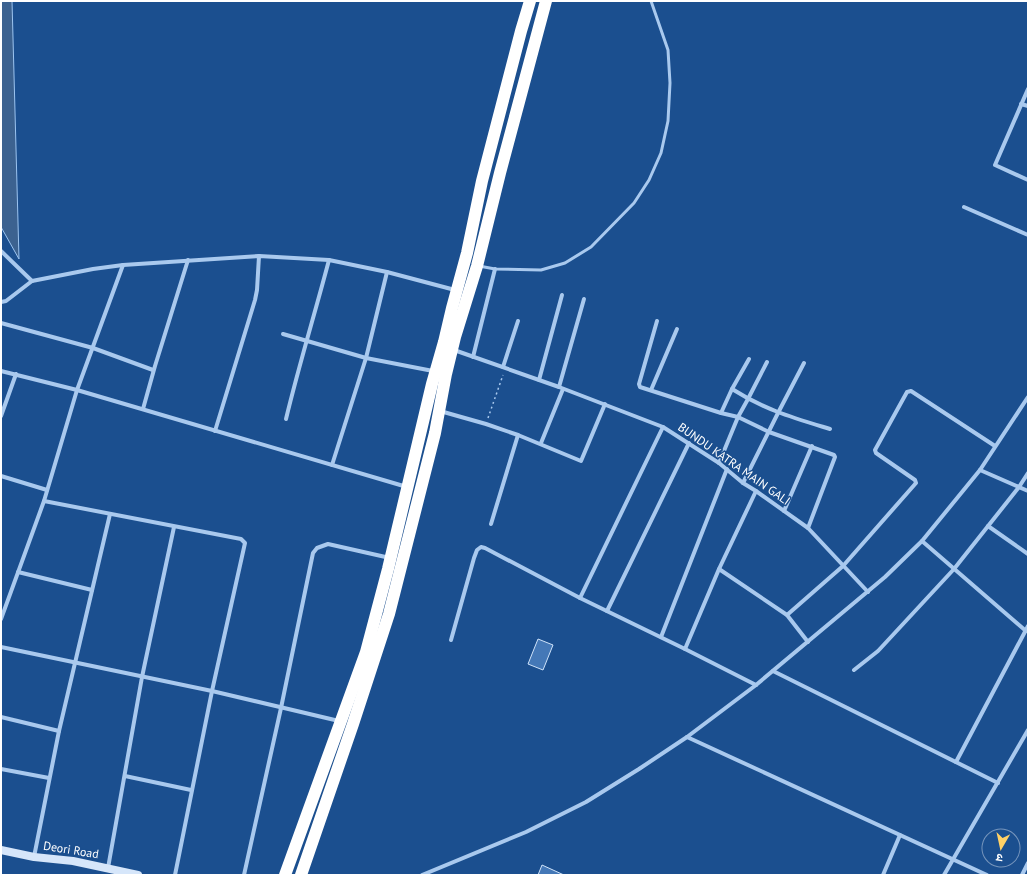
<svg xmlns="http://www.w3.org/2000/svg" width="1029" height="876" font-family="'PT Sans','Noto Sans Devanagari',sans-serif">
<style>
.water{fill:#3c6290;stroke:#9cc4f0}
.building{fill:#4478b7;stroke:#cfe3fa}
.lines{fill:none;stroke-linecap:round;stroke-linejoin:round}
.path{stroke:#a9c9ee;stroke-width:1.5;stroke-dasharray:2 3;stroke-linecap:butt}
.lane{stroke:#a9c9ee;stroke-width:3}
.street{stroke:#a9c9ee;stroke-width:4}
.secondary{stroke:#d6e6fa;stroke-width:8}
.highway{stroke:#fff;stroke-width:12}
.labels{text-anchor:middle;stroke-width:3;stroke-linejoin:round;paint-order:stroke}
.street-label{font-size:12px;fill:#fff;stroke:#1b4f8f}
</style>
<rect width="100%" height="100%" fill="#1b4f8f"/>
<polygon class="water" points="1,1 12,1 19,259 1,227"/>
<g class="building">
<polygon points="538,639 553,645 543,670 528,664"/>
<polygon points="542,865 564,875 538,875"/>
</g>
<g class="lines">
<polyline class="path" points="488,418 503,375"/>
<polyline class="lane" points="479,266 495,269 541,270 565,263 591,247 634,203 649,180 661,153 668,121 670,83 668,50 651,1"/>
<g class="street">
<polyline points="1028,89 995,165 1028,180"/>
<polyline points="1021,104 1028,106"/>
<polyline points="964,207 1028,235"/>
<polyline points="1,251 32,281"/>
<polyline points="1,302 6,301 32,281 93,269 123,265 259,256 329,260 387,272 455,290"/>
<polyline points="657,321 639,384 640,387 721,413 738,417 769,432 834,455 835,457 808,528"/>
<polyline points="1,323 93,348 153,370"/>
<polyline points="283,334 366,358 433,371"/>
<polyline points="454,350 559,387 663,427 719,463 743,483 756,491 808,528 868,592"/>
<polyline points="473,357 495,269"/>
<path d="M749,359L732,389C765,410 794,418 830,429"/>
<polyline points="503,367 518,321"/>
<polyline points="1,371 77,390 407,487"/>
<polyline points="539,380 562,295"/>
<polyline points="559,387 584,299"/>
<polyline points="651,390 677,329"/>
<polyline points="143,409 155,366 188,260"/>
<polyline points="440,411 486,424 518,435 581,461 605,404"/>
<polyline points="721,413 732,389"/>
<polyline points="1,416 16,374"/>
<path d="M286,419C299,365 315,313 329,260"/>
<polyline points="215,431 255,300 257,290 259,256"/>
<polyline points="541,443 563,389"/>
<polyline points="719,463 738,417 748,399 767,362"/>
<polyline points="332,465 366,358 387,272"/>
<polyline points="980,470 1028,491"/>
<polyline points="1,476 47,490"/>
<polyline points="743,483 778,413 804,363"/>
<polyline points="44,501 241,539 245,543 212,691 175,875"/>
<polyline points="784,511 812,446"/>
<polyline points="491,524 518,435"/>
<polyline points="988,526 1028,554"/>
<polyline points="922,541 1026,631"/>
<polyline points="719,569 787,615 808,642"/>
<polyline points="18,572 92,590"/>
<polyline points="580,598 663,427"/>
<polyline points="607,611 689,443"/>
<polyline points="787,615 843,566 916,483 915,480 876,453 875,450 907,392 911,391 995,446"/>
<polyline points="1,619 44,501 77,390 123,265"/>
<polyline points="661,637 727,469"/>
<polyline points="451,640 474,558 477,550 481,547 485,548 580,598 685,649 756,685"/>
<polyline points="1,647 212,691 339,721"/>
<polyline points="685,649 719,569 756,491"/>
<polyline points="854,670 878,651 954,569 1019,487 1028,473"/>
<polyline points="773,671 998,783"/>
<polyline points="1,717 59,731"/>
<polyline points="687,737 987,875"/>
<polyline points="956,762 1028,626"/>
<polyline points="1,769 49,778"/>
<polyline points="125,776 191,790"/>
<polyline points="34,857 59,731 110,514"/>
<polyline points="108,868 142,677 174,527"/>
<polyline points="244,875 281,708 313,553 317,548 328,544 390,558"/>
<polyline points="422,875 526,832 586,802 639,769 687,737 756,685 885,577 922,541 980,470 1028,397"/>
<polyline points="883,875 900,835"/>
<polyline points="944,875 1028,730"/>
<polyline points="1022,875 1028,863"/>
</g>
<polyline class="secondary" points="1,850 34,857 73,861 138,875"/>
<g class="highway">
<polyline points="285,875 366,652 388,569 432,384 444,342 452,308 467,253 482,181 521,31 530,1"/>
<polyline points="301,875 353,724 389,614 435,433 446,374 455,337 477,266 500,173 546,1"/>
</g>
</g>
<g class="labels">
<g class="street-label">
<text transform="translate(734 464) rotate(35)" y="4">BUNDU KATRA MAIN GALI</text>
<text transform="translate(71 850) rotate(9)" y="4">Deori Road</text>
</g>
</g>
<rect width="1029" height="876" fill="none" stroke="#ffffff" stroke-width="4"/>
<g transform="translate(1001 848) rotate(189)"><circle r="19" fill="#1b4f8f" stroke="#7695bc"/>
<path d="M0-3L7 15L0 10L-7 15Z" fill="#ffd166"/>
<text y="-6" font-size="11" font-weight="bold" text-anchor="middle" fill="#ffffff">उ</text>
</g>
</svg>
